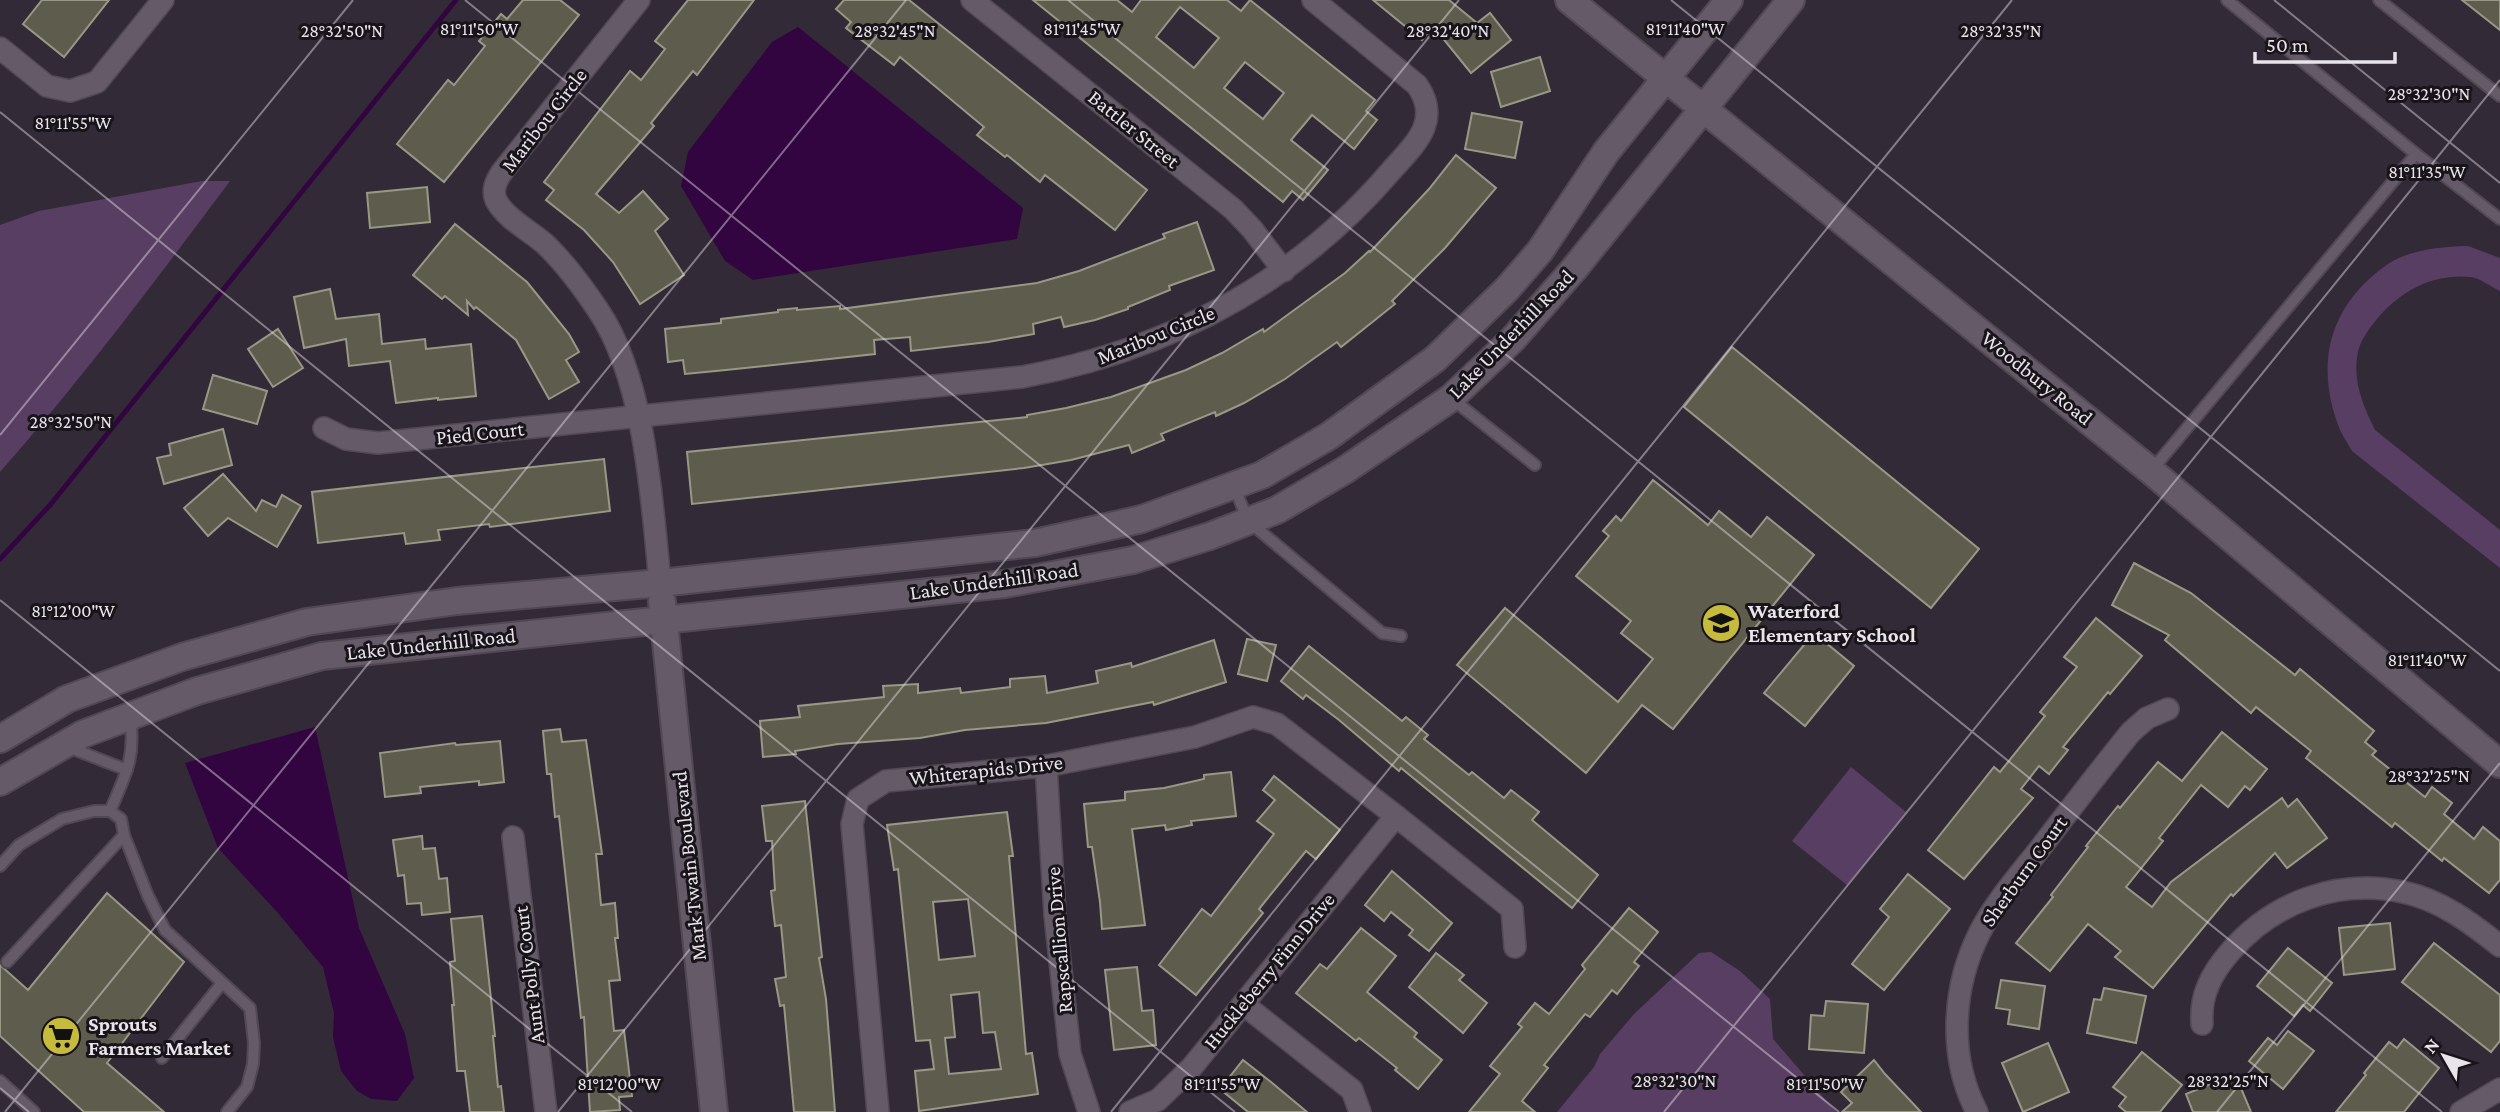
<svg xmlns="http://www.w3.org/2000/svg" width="2500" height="1112" font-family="'Crimson Pro',serif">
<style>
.green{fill:#583e63}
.water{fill:#320540}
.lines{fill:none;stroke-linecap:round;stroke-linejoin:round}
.stream{stroke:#320540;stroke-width:5}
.building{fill:#5e5c4c;stroke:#999886;stroke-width:2;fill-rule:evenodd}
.service-casing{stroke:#514853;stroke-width:14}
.minor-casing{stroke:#514853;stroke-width:24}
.tertiary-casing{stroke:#514853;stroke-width:30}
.service{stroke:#645a68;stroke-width:10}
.minor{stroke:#645a68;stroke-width:21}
.tertiary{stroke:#645a68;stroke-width:26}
.ticks{fill:none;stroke:#e9e3eb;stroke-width:2;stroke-opacity:0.45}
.labels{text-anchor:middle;stroke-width:6;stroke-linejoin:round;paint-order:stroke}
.street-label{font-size:21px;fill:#e9e3eb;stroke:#18141a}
.poi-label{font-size:21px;font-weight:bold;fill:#e9e3eb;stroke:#18141a;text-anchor:start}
.ticks-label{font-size:18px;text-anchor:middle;fill:#e9e3eb;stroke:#18141a;stroke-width:6;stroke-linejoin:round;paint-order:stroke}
</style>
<rect width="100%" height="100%" fill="#332a37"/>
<g class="green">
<path d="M202,181H230C156,280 82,379 0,472V225L39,211Z"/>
<path d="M2468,246L2500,258V291C2491,287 2480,278 2471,277C2430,273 2397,293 2373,324C2367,332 2360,342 2358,352C2352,380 2363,406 2375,430L2500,530V568L2352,451C2347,442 2340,432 2337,422C2320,373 2325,326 2361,287C2372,276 2385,264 2399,258C2422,248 2444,247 2468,246Z"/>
<polygon points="1851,767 1906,812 1847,885 1792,841"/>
<polygon points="1711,952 1740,971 1770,999 1773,1039 1836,1112 1557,1112 1594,1067 1600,1054 1634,1014 1699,953"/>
</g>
<g class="water">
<polygon points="798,27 1023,208 1017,239 753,280 725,261 681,186 688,152 772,42"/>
<polygon points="315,727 359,928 405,1034 414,1078 397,1101 371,1099 357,1091 341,1071 333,1037 334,1013 323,967 278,913 218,848 185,763"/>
</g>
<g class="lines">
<polyline class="stream" points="0,559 51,504 456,0"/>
</g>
<g class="building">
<polygon points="42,0 109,0 64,57 23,24"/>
<polygon points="523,0 560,0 579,15 444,182 397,144 448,80 454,85 485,46 479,41 501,14 507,19"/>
<polygon points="688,0 754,0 697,75 693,71 651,123 654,126 596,194 619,213 643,191 668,219 655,231 684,275 640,304 613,262 584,230 546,200 554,190 544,182 630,71 641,80 665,49 655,41"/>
<polygon points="844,0 909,0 1147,190 1115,230 1045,175 1040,182 1007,155 1005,157 977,135 984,127 900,57 894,65 846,28 851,22 836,9"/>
<path d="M1033,0H1117L1132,12L1141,0H1227L1241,11L1250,0L1375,100L1366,111L1377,120L1354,149L1312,115L1291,140L1328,170L1303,200L1292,191L1283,202ZM1180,7L1219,38L1194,68L1156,37ZM1245,62L1284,93L1263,119L1224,88Z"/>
<polygon points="1373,0 1449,0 1477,23 1490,13 1511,40 1471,73 1433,26 1422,40"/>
<polygon points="2462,0 2500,0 2500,30"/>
<polygon points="1540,57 1550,91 1501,107 1491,72"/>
<polygon points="1472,113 1522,122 1515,158 1465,149"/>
<polygon points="1456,155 1496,188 1445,248 1392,301 1395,304 1341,347 1337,342 1285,379 1244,403 1216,416 1215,412 1161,434 1164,440 1132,453 1129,445 1071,460 1024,468 692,504 687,452 1027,417 1027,415 1066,408 1111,397 1186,370 1222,353 1263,329 1264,332 1345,273 1369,251 1370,252 1429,189"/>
<polygon points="427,187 430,222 370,228 367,193"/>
<polygon points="1197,222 1214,270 1169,286 1170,290 1128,307 1128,309 1095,320 1064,327 1061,317 1033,324 1034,334 988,342 911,351 910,337 874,340 875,354 726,370 685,374 683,360 668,362 665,329 721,323 721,319 778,312 778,310 797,308 797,310 840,306 840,309 1037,283 1079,271 1165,238 1163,234"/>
<polygon points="455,224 527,282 569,334 579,352 566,360 579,382 549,399 516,340 476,307 474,309 467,301 468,315 445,296 442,299 413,275"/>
<polygon points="330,289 336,319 379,314 382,344 425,339 426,349 471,344 476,396 438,400 438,398 396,403 390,361 349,366 346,339 304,348 294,297"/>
<polygon points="278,329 303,368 273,387 248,349"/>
<polygon points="1732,347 1979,549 1931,608 1684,407"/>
<polygon points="213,375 267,391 257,424 203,409"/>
<polygon points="223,429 232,465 164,484 157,458 171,455 169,444"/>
<polygon points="604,459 610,511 490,527 489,524 438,530 440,540 406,544 404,533 318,543 312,492"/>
<polygon points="223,474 256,511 262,500 276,507 282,495 301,506 277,547 228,518 208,536 184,508"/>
<polygon points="1653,480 1708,525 1719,511 1751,537 1767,517 1814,555 1673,729 1642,705 1586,773 1457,665 1505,608 1618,702 1653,659 1621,633 1631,621 1576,576 1609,536 1603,531 1616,516 1621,521"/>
<polygon points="2134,563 2191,593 2295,675 2300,669 2374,731 2365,742 2376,751 2372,755 2425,797 2432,787 2452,803 2444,814 2474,839 2483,827 2500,841 2500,880 2489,893 2444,858 2442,861 2395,823 2392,827 2306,758 2311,751 2256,707 2251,713 2165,640 2169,635 2112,605"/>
<polygon points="2096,618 2142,656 2110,694 2108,692 2063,747 2068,750 2049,774 2039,766 2021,789 2033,798 1964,879 1928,850 1994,767 2000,772 2045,716 2040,712 2077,667 2064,657"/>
<polygon points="1814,633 1854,666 1805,726 1764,693"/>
<polygon points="1247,639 1276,645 1267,681 1238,674"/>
<polygon points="1214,640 1226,682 1154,705 1153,702 1046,723 965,730 920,738 838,744 795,751 796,754 763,757 760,721 800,717 798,706 884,697 883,686 918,684 918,693 960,688 961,693 1010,687 1010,679 1045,676 1047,693 1098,683 1096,671 1131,663 1132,667"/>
<polygon points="1309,646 1402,721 1406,717 1428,735 1424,739 1469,775 1472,772 1504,798 1511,790 1539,812 1532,820 1598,875 1572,908 1401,768 1399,771 1339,720 1306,695 1303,699 1281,681"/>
<polygon points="560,729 562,742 586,740 602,854 596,854 601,905 615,903 618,938 615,938 620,980 609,981 614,1031 624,1030 632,1096 619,1097 620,1110 590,1112 584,1017 581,1018 559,816 555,817 551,774 547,774 543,731"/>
<polygon points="2222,732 2267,769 2250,790 2245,786 2228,807 2201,785 2159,838 2163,841 2126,887 2152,907 2171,882 2282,798 2288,807 2297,799 2327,838 2287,868 2275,853 2233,896 2231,894 2153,988 2115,957 2121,951 2088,924 2050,971 2016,943 2053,897 2051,895 2088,847 2086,846 2118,806 2120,808 2158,762 2182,781"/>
<polygon points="500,741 504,782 479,785 479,781 420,787 421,793 385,797 380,753 455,743 456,745"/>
<polygon points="1231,772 1236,816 1191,821 1192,825 1166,830 1165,825 1132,829 1145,925 1102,929 1100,902 1092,847 1088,847 1084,804 1125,800 1125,792 1164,788 1204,779 1204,775"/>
<polygon points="1274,776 1340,830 1316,859 1306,851 1259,909 1263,913 1196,995 1159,965 1202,909 1211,916 1274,834 1257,821 1275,800 1263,790"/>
<polygon points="805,801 822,957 819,958 826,999 835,1112 794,1112 784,1005 780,1006 775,979 786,977 781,925 775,926 771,891 775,890 772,841 766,841 762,806"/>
<path d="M1007,812L1013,856H1009L1026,1054L1032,1053L1038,1094L919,1111L915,1071L934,1069L930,1040L916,1041L898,869L894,870L887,825ZM968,899L975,956L939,960L933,902ZM979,992L983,1033L995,1032L1001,1069L949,1074L945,1038L955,1037L951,995Z"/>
<polygon points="422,836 423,849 435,848 439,879 447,878 450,912 422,915 421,903 407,904 404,875 398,876 393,840"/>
<polygon points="1392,871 1452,923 1429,951 1409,935 1413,930 1391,912 1384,921 1365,905"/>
<polygon points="1908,874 1950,909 1884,990 1852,964 1889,917 1880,909"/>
<polygon points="107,893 184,962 107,1063 164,1112 84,1112 0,1036 0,965 28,990"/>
<polygon points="1629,908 1658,932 1634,962 1639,966 1617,994 1612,990 1590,1017 1585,1014 1544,1065 1548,1068 1522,1101 1535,1112 1469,1112 1500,1074 1490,1066 1522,1027 1518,1024 1535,1003 1549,1014 1585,969 1582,965"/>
<polygon points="482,916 495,1036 493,1036 498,1087 501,1086 504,1112 470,1112 465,1071 457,1071 452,1005 454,1005 450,962 455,961 451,919"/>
<polygon points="2390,923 2395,969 2344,975 2339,928"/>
<polygon points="1361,928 1396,956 1367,992 1417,1033 1414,1037 1442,1060 1418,1089 1395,1070 1397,1068 1359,1038 1356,1041 1296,993 1320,964 1327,969"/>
<polygon points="2434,943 2500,995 2500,1041 2491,1052 2402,982"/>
<polygon points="2288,948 2332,983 2310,1011 2303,1005 2294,1016 2257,986"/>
<polygon points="1436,953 1464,975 1459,980 1487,1003 1463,1033 1409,987"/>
<polygon points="1137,967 1142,1011 1153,1010 1156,1045 1114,1050 1105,970"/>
<polygon points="2001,980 2045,986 2039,1029 2008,1024 2010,1010 1996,1008"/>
<polygon points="2104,988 2146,996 2136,1043 2087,1033 2094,999 2101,1000"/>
<polygon points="1826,1001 1868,1004 1864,1053 1809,1049 1811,1015 1824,1016"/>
<polygon points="2288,1031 2314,1051 2283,1089 2249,1061 2268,1038 2277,1045"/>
<polygon points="2404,1039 2439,1068 2404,1112 2336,1112 2366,1075 2364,1073 2389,1042 2397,1048"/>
<polygon points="2048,1043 2069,1092 2023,1112 2002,1063"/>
<polygon points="2142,1052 2182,1085 2160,1112 2126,1112 2119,1106 2126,1097 2113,1087"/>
<polygon points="1243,1060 1271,1082 1307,1112 1248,1112 1220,1089"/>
<polygon points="1874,1060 1885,1074 1921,1112 1842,1112 1852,1103 1841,1092"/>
<polygon points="2235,1074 2251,1112 2193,1112 2186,1094"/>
</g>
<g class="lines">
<g class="service-casing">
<g id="service">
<polyline points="2227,0 2416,154 2500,219"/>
<polyline points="2379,0 2500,96"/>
<polyline points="1451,398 1535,465"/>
<polyline points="2151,471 2416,154"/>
<polyline points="1234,486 1248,521 1382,633 1401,636"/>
<polyline points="68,747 127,770"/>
<path d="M110,811C126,774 136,757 130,716"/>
<polyline points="0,866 19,845 62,819 94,811 110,811 121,819 124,835 148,896 165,930 250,1008 254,1043 253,1064 247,1087 227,1112"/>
<polyline points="7,962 124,835"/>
<polyline points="162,1058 222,983"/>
<polyline points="0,1081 34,1112"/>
</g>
</g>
<g class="minor-casing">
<g id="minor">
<path d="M639,0L502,172C496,181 491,191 497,202C507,219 530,231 545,244C565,263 582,286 598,310C645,379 652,501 660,583"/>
<polyline points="972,0 1233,209 1252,229 1284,271"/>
<polyline points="0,48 47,86 70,91 97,82 163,0"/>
<path d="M324,428L346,439L378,443L1022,377C1168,350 1294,284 1391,171C1415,144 1442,121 1417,85L1313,0"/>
<polyline points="1046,766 1055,915 1070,1054 1089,1112"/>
<polyline points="513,837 546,1112"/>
<polyline points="1243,1004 1352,1090 1360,1112"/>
<path d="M2202,1024C2200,995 2211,974 2230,952C2273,902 2338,878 2403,892C2441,900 2471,923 2500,946"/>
<polyline points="878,1112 852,824 858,799 886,781 1046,766 1195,737 1253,717 1277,724 1396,816 1512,909 1515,947"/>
<polyline points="1130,1112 1158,1100 1192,1067 1396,816"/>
<path d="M1977,1112C1948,1057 1952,987 1980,932C1996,901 2021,873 2042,846C2071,808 2100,770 2131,732L2147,718L2168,709"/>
<polyline points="2461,1112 2500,1089"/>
</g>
</g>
<g class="tertiary-casing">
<g id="tertiary">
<polyline points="1569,0 2151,471 2500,764"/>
<polyline points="662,602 714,1112"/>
<polyline points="0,739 67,699 182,657 307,622 457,601 660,583 1035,543 1142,519 1262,475 1329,436 1435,359 1507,289 1540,251 1606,152 1729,0"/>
<polyline points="0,782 83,734 197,691 322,656 1005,584 1133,560 1210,536 1277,510 1345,470 1451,398 1513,339 1574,269 1791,0"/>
</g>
</g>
<use href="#service" class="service"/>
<use href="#minor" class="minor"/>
<use href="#tertiary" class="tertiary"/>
</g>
<path class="ticks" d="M465,0L1839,1112M1068,0L2442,1112M1671,0L2500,671M2274,0L2500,183M0,112L1235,1112M0,435L353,0M0,600L632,1112M0,1088L29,1112M5,1112L906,0M558,1112L1459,0M1111,1112L2012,0M1664,1112L2500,80M2217,1112L2500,763"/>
<defs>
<g id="school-disc" transform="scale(2.0125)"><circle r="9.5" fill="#c7bb3c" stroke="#18141a"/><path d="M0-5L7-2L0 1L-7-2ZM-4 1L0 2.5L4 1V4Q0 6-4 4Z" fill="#111"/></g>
<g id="supermarket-disc" transform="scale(2.0125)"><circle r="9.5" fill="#c7bb3c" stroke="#18141a"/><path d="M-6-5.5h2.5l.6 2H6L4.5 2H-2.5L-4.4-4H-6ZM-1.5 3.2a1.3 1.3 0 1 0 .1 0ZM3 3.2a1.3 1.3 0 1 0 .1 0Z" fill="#111"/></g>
</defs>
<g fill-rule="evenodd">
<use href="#school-disc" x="1721" y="623"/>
<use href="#supermarket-disc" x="61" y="1036"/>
</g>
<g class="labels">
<g class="street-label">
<text transform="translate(544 120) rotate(-52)" y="7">Maribou Circle</text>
<text transform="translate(1134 129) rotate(39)" y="7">Battler Street</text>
<text transform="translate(1511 334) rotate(-46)" y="7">Lake Underhill Road</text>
<text transform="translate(1156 335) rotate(-22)" y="7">Maribou Circle</text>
<text transform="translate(2037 378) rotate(39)" y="7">Woodbury Road</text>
<text transform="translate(480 433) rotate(-6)" y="7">Pied Court</text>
<text transform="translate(994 581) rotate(-8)" y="7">Lake Underhill Road</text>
<text transform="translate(431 644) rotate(-6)" y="7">Lake Underhill Road</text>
<text transform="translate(986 770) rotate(-6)" y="7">Whiterapids Drive</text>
<text transform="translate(689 866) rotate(-96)" y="7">Mark Twain Boulevard</text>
<text transform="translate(2024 871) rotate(-54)" y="7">Sherburn Court</text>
<text transform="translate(1059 940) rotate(-95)" y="7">Rapscallion Drive</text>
<text transform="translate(1269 971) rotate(-51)" y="7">Huckleberry Finn Drive</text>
<text transform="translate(529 975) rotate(-97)" y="7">Aunt Polly Court</text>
</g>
<g class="poi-label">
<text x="1748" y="618">Waterford<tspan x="1748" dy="24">Elementary School</tspan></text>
<text x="88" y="1031">Sprouts<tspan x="88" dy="24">Farmers Market</tspan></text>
</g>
</g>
<g class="ticks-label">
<text x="479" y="35">81°11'50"W</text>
<text x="1082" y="35">81°11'45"W</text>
<text x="1685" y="35">81°11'40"W</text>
<text x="342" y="37">28°32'50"N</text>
<text x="895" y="37">28°32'45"N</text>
<text x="1448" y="37">28°32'40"N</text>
<text x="2001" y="37">28°32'35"N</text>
<text x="2429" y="100">28°32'30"N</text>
<text x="73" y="129">81°11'55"W</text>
<text x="2427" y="178">81°11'35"W</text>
<text x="71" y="428">28°32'50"N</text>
<text x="73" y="617">81°12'00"W</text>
<text x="2427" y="666">81°11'40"W</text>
<text x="2429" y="782">28°32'25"N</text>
<text x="1675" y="1087">28°32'30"N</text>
<text x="2228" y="1087">28°32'25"N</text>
<text x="619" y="1090">81°12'00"W</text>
<text x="1222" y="1090">81°11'55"W</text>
<text x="1825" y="1090">81°11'50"W</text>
</g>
<g transform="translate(2444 1056) rotate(309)" stroke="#18141a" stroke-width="5" paint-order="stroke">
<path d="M0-5L12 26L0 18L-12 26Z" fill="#e9e3eb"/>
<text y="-10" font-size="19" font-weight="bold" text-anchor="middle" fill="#e9e3eb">N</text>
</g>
<path d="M2255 52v10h140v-10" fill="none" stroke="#e9e3eb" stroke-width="3.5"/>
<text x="2266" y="52" font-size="21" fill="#e9e3eb" stroke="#18141a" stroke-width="5" paint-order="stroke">50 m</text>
</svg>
